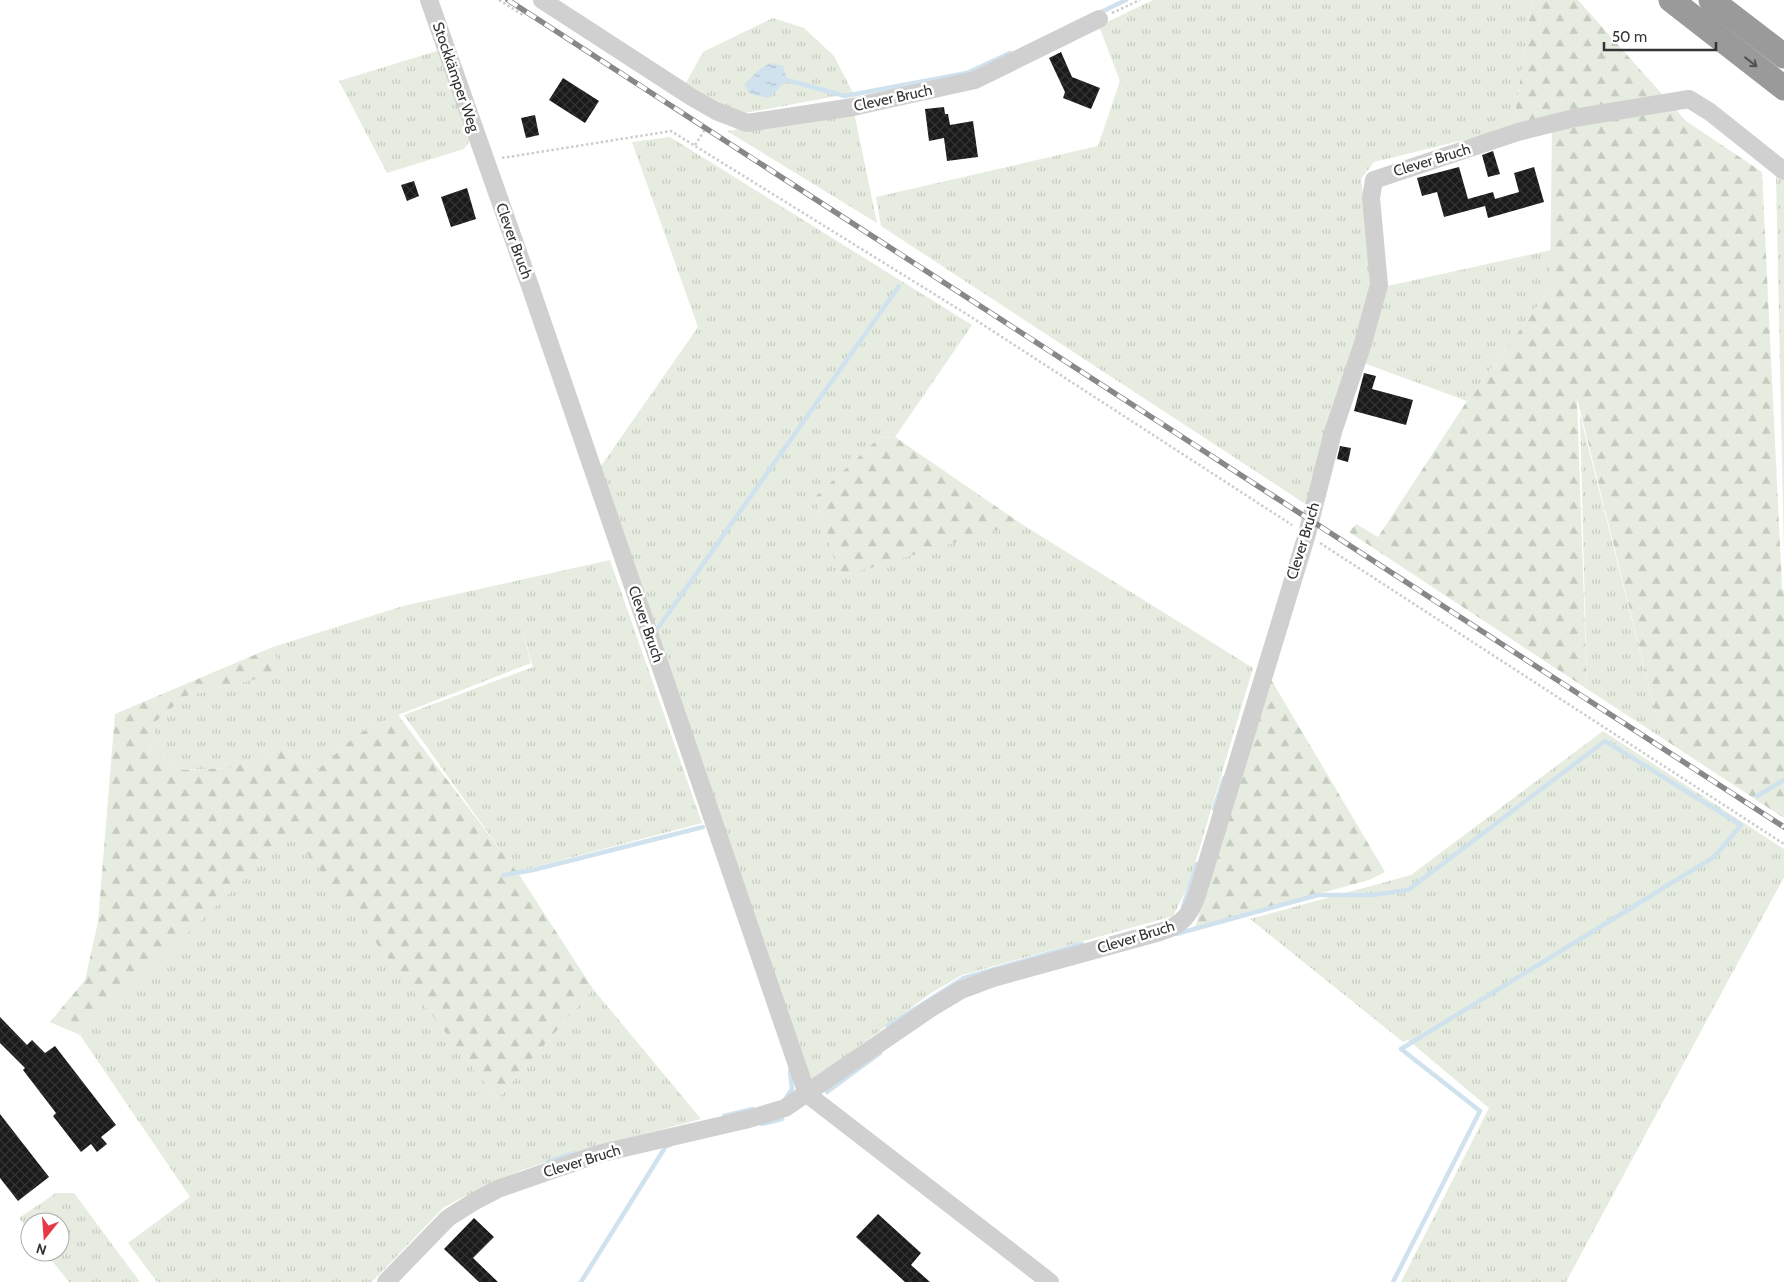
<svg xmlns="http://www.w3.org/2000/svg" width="1784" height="1282" font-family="Cabin,sans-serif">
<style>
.grass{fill:url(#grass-tufts)}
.forest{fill:url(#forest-firs)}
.water{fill:url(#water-ripples)}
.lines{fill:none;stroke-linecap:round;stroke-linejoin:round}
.stream{stroke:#cfe2ee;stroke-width:4.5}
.building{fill:url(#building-cross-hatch)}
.path{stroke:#cdcdcd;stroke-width:2.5;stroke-dasharray:2.5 2.5;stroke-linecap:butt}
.minor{stroke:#d0d0d0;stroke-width:18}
.highway{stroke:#9a9a9a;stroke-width:25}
.rail-casing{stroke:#888;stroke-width:5.5}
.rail{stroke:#fff;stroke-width:4;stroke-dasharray:11;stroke-linecap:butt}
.oneway{stroke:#525252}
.labels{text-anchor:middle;stroke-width:5;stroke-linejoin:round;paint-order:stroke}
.street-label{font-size:15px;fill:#333;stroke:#fff}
</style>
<defs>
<pattern id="grass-tufts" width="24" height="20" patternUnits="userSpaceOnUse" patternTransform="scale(1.25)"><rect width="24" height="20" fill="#e6ecdf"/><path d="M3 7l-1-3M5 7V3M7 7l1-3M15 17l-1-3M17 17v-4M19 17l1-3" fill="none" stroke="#c6cbc0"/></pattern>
<pattern id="forest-firs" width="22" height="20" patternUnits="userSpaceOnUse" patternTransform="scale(1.25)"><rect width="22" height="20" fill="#e6ecdf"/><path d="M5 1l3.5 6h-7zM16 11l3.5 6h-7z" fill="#c6cbc0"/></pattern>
<pattern id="water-ripples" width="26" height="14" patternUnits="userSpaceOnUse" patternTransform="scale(1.25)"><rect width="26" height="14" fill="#cfe2ee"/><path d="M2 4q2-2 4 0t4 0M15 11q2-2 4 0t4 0" fill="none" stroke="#b2c2cd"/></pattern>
<pattern id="building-cross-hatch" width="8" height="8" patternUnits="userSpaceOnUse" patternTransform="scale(1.25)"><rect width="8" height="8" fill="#1a1a1a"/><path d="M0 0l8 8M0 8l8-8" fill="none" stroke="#333"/></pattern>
</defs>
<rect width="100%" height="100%" fill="#fff"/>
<g class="grass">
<polygon points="1153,0 1532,0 1513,128 1374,162 1361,179 1375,285 1307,505 881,226 876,197 1098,146 1120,81 1099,26"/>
<polygon points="773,18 804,28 834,56 853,93 740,114 686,83 703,52"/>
<polygon points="440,50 472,138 464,149 387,173 339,81"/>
<polygon points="854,112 877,223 727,131"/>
<polygon points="670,137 972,325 895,437 879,438 815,497 840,576 1020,523 1253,668 1189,884 1173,916 962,975 931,993 811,1082 599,469 698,327 632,142"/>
<polygon points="1776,174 1784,179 1784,557"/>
<polygon points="1551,250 1550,289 1467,401 1361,362 1383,287"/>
<polygon points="1580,415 1662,738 1587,689"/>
<polygon points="610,560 702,823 516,872 404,715 533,667 522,629 531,663 398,715 358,734 315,772 287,748 229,768 179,770 151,749 156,721 186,696 280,673 273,647 403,606"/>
<polygon points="1603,731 1784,849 1784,877 1566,1282 1401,1282 1489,1108 1408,1040 1403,1042 1250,919 1411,875"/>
<polygon points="292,833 497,1099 593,989 701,1119 574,1153 522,1170 459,1199 443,1208 372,1282 157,1282 128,1243 190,1197 80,1035"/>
<polygon points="56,1193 74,1193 140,1282 69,1282 45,1252 60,1252 60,1222 30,1222 30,1232 19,1218"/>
</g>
<g class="forest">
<polygon points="1532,0 1578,0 1686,121 1762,172 1782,588 1784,591 1784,818 1662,738 1577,398 1587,689 1349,532 1356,524 1378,537 1467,401 1550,289 1552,130 1513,128"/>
<polygon points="895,437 1020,523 840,577 815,497 879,438"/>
<polygon points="273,647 281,673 186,696 156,721 151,749 179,770 229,768 287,748 315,772 358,734 398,715 520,876 593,989 497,1099 292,834 80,1035 50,1022 85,980 98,922 115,714"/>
<polygon points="1269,676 1385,872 1369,880 1195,928"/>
</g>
<polygon class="water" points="770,63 783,66 787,80 769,98 750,94 744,85 757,71"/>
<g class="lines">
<g class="stream">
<polyline points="1099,13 1126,0"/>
<polyline points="787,80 845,96 967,73 1010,53"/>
<polyline points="658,628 899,286"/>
<polyline points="1757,796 1784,780"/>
<polyline points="1214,809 1224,778"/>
<polyline points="504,875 533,870 703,827"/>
<polyline points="1183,907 1197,864"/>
<polyline points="1176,934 1318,895 1373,895 1408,890 1605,741 1741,825 1714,857 1401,1049 1480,1111 1393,1282"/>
<polyline points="888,1026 964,978 1082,944"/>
<polyline points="827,1092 880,1053"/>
<polyline points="786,1098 792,1089 790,1070"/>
<polyline points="724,1116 753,1109"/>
<polyline points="762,1124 782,1119"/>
<polyline points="548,1162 574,1153"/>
<polyline points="581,1282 666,1146 670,1145"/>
</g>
</g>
<g class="building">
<polygon points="1061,52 1072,77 1100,88 1091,109 1063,98 1065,92 1049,58"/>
<polygon points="563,78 599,101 585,123 549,100"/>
<polygon points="944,107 945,114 948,114 950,125 973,121 978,157 947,161 944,138 929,141 925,109"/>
<polygon points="535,115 539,135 526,138 521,118"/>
<polygon points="1493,151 1500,174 1488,177 1482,155"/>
<polygon points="1459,167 1468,199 1493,192 1495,199 1519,192 1514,173 1534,167 1544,202 1488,218 1485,206 1444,217 1437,192 1422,196 1417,178"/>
<polygon points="414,181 419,196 407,201 401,185"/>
<polygon points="467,188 476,219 451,227 441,197"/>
<polygon points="1364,373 1376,376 1372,389 1413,400 1406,425 1354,411"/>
<polygon points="1340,446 1351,448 1348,462 1337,459"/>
<polygon points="0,1017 27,1045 32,1040 45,1053 55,1046 116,1125 101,1137 107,1144 97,1152 91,1144 81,1152 53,1116 56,1113 23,1070 25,1068 0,1043"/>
<polygon points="0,1114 49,1177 18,1201 0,1178"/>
<polygon points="878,1214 921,1253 911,1265 930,1282 905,1282 856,1237"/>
<polygon points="474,1218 494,1237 473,1258 498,1282 479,1282 444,1249"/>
</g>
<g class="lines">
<g class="path">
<polyline points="499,0 523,15"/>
<polyline points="1112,13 1140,0"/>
<polyline points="695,145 708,125"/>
<polyline points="502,158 671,131 968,315 1292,525"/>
<polyline points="1320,543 1784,844"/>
</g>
<g class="minor">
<polyline points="429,0 530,286 807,1094 1050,1282"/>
<polyline points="542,0 690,96 716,111 747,123 853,107 975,80 1099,19"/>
<path d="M386,1282L448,1218L475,1201L498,1189L598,1154L749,1119L785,1108L931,1008L961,990L993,978L1160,932C1183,925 1191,914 1198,892L1307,534L1333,432L1363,343L1379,285L1371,198L1374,180L1518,132L1574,118L1689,99L1710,112L1784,171"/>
</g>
<g class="highway">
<polyline points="1671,0 1784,88"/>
<polyline points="1711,0 1784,56"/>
</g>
<g class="rail-casing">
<polyline id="rail" points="508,0 1784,827"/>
</g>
<use href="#rail" class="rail"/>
</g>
<defs><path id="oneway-shaft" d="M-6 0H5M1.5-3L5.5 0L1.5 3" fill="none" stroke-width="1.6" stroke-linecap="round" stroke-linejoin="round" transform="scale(1.25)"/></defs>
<use class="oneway" href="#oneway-shaft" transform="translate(1751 62) rotate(38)"/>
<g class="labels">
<g class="street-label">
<text transform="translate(456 77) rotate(71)" y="5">Stockkämper Weg</text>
<text transform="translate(893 98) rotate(-12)" y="5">Clever Bruch</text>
<text transform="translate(1432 160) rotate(-17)" y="5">Clever Bruch</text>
<text transform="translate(514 241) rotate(70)" y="5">Clever Bruch</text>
<text transform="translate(1303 541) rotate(-73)" y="5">Clever Bruch</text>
<text transform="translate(646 624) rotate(71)" y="5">Clever Bruch</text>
<text transform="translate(1136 937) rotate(-17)" y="5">Clever Bruch</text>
<text transform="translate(582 1161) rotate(-17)" y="5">Clever Bruch</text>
</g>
</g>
<g transform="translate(45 1237) rotate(197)"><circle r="24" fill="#ffffff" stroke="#adadad"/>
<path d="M0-4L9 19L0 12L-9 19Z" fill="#e63946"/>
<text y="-8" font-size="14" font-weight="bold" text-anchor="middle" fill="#333333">N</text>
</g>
<path d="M1604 42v8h112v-8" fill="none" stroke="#333333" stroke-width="2.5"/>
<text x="1612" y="42" font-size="15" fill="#333333" stroke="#ffffff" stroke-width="4" paint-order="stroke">50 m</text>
</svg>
